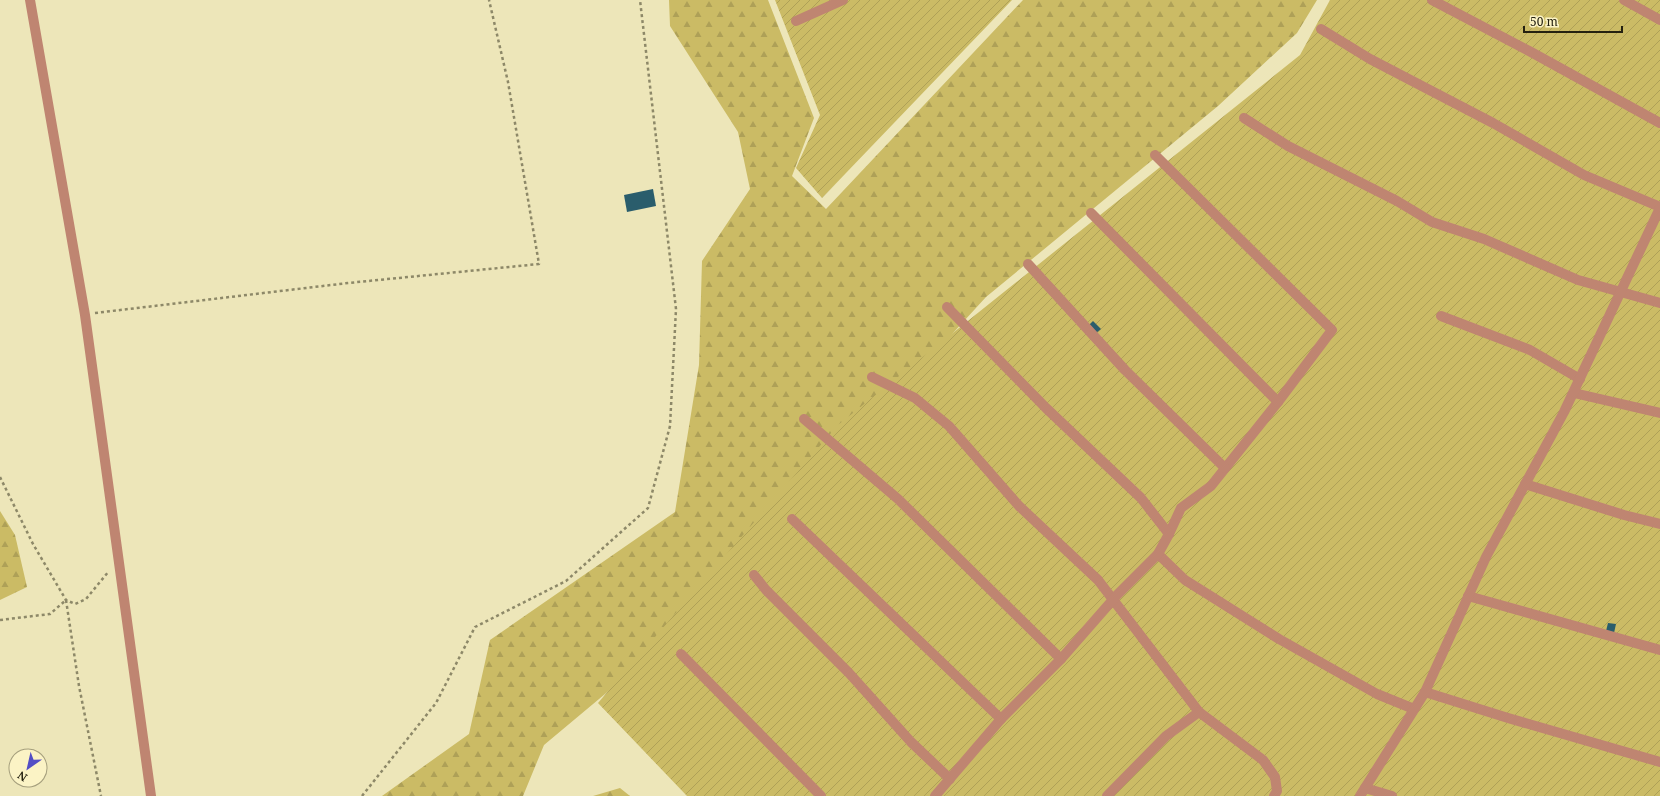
<svg xmlns="http://www.w3.org/2000/svg" width="1660" height="796" font-family="'Noto Serif',serif">
<style>
.forest{fill:url(#forest-firs)}
.garden{fill:url(#garden-furrows)}
.building{fill:#2a5d6c}
.lines{fill:none;stroke-linecap:round;stroke-linejoin:round}
.path{stroke:#8d8868;stroke-width:2.5;stroke-dasharray:3 3;stroke-linecap:butt}
.minor{stroke:#bf8571;stroke-width:10}
</style>
<defs>
<pattern id="forest-firs" width="22" height="20" patternUnits="userSpaceOnUse"><rect width="22" height="20" fill="#cbbb65"/><path d="M5 1l3.5 6h-7zM16 11l3.5 6h-7z" fill="#aea057"/></pattern>
<pattern id="garden-furrows" width="10" height="10" patternUnits="userSpaceOnUse"><rect width="10" height="10" fill="#cbbb65"/><path d="M-1 1l2-2M0 10L10 0M9 11l2-2" fill="none" stroke="#aea057"/></pattern>
</defs>
<rect width="100%" height="100%" fill="#ede6b9"/>
<g class="forest">
<polygon points="669,0 768,0 814,118 792,176 826,209 1023,0 1317,0 1297,33 1218,106 986,297 678,633 544,745 523,796 382,796 469,734 490,640 675,512 699,365 702,261 750,189 738,132 670,26"/>
<polygon points="0,511 15,535 27,587 0,600"/>
<polygon points="620,788 630,796 593,796"/>
</g>
<g class="garden">
<polygon points="775,0 1012,0 822,198 796,168 820,115"/>
<polygon points="1330,0 1660,0 1660,796 687,796 598,703 838,425 1300,55"/>
</g>
<g class="building">
<polygon points="653,189 656,206 627,212 624,195"/>
<polygon points="1093,321 1101,329 1096,333 1088,326"/>
<polygon points="1608,623 1616,624 1614,633 1606,631"/>
</g>
<g class="lines">
<g class="path">
<polyline points="95,313 348,283 539,264 508,82 489,0"/>
<polyline points="0,477 33,544 66,600 75,604 86,599 109,571"/>
<polyline points="66,600 79,686 101,796"/>
<polyline points="0,620 50,614 66,600"/>
<polyline points="362,796 436,703 475,627 566,581 648,508 670,426 676,309 640,0"/>
</g>
<g class="minor">
<polyline points="30,0 85,315 151,796"/>
<polyline points="1432,0 1531,52 1660,123"/>
<polyline points="1624,0 1660,20"/>
<polyline points="796,21 843,0"/>
<polyline points="1321,29 1370,59 1493,123 1584,175 1660,207"/>
<polyline points="1244,118 1288,146 1397,201 1432,222 1484,239 1578,280 1660,303"/>
<polyline points="1155,155 1332,330 1278,402 1211,486 1181,508 1169,534"/>
<polyline points="1091,213 1278,402"/>
<polyline points="1028,264 1125,370 1225,468"/>
<polyline points="1441,316 1530,350 1580,379"/>
<polyline points="872,377 915,398 949,426 1019,506 1098,580 1199,712 1263,760 1275,777 1277,791 1274,796"/>
<polyline points="1574,393 1660,413"/>
<polyline points="804,419 898,499 1061,659"/>
<polyline points="1525,484 1624,515 1660,524"/>
<polyline points="792,519 1001,719"/>
<polyline points="1158,554 1185,580 1279,639 1377,694 1414,709"/>
<polyline points="754,575 766,590 849,673 911,742 950,779"/>
<polyline points="1468,596 1660,650"/>
<polyline points="681,654 821,796"/>
<polyline points="1425,692 1508,718 1660,762"/>
<polyline points="1365,788 1392,796"/>
<polyline points="935,796 1001,719 1061,659 1117,595 1158,554 1169,534 1141,498 1046,408 947,307"/>
<polyline points="1107,796 1166,736 1199,712"/>
<polyline points="1360,796 1425,692 1486,557 1564,412 1660,208"/>
</g>
</g>
<g transform="translate(28 768) rotate(214)"><circle r="19" fill="#fbf3c5" stroke="#a59f7d"/>
<path d="M0-3L7 15L0 10L-7 15Z" fill="#534ec5"/>
<text y="-6" font-size="11" font-weight="bold" text-anchor="middle" fill="#242110">N</text>
</g>
<path d="M1524 26v6h98v-6" fill="none" stroke="#242110" stroke-width="2"/>
<text x="1530" y="26" font-size="12" fill="#242110" stroke="#fbf3c5" stroke-width="3" paint-order="stroke">50 m</text>
</svg>
